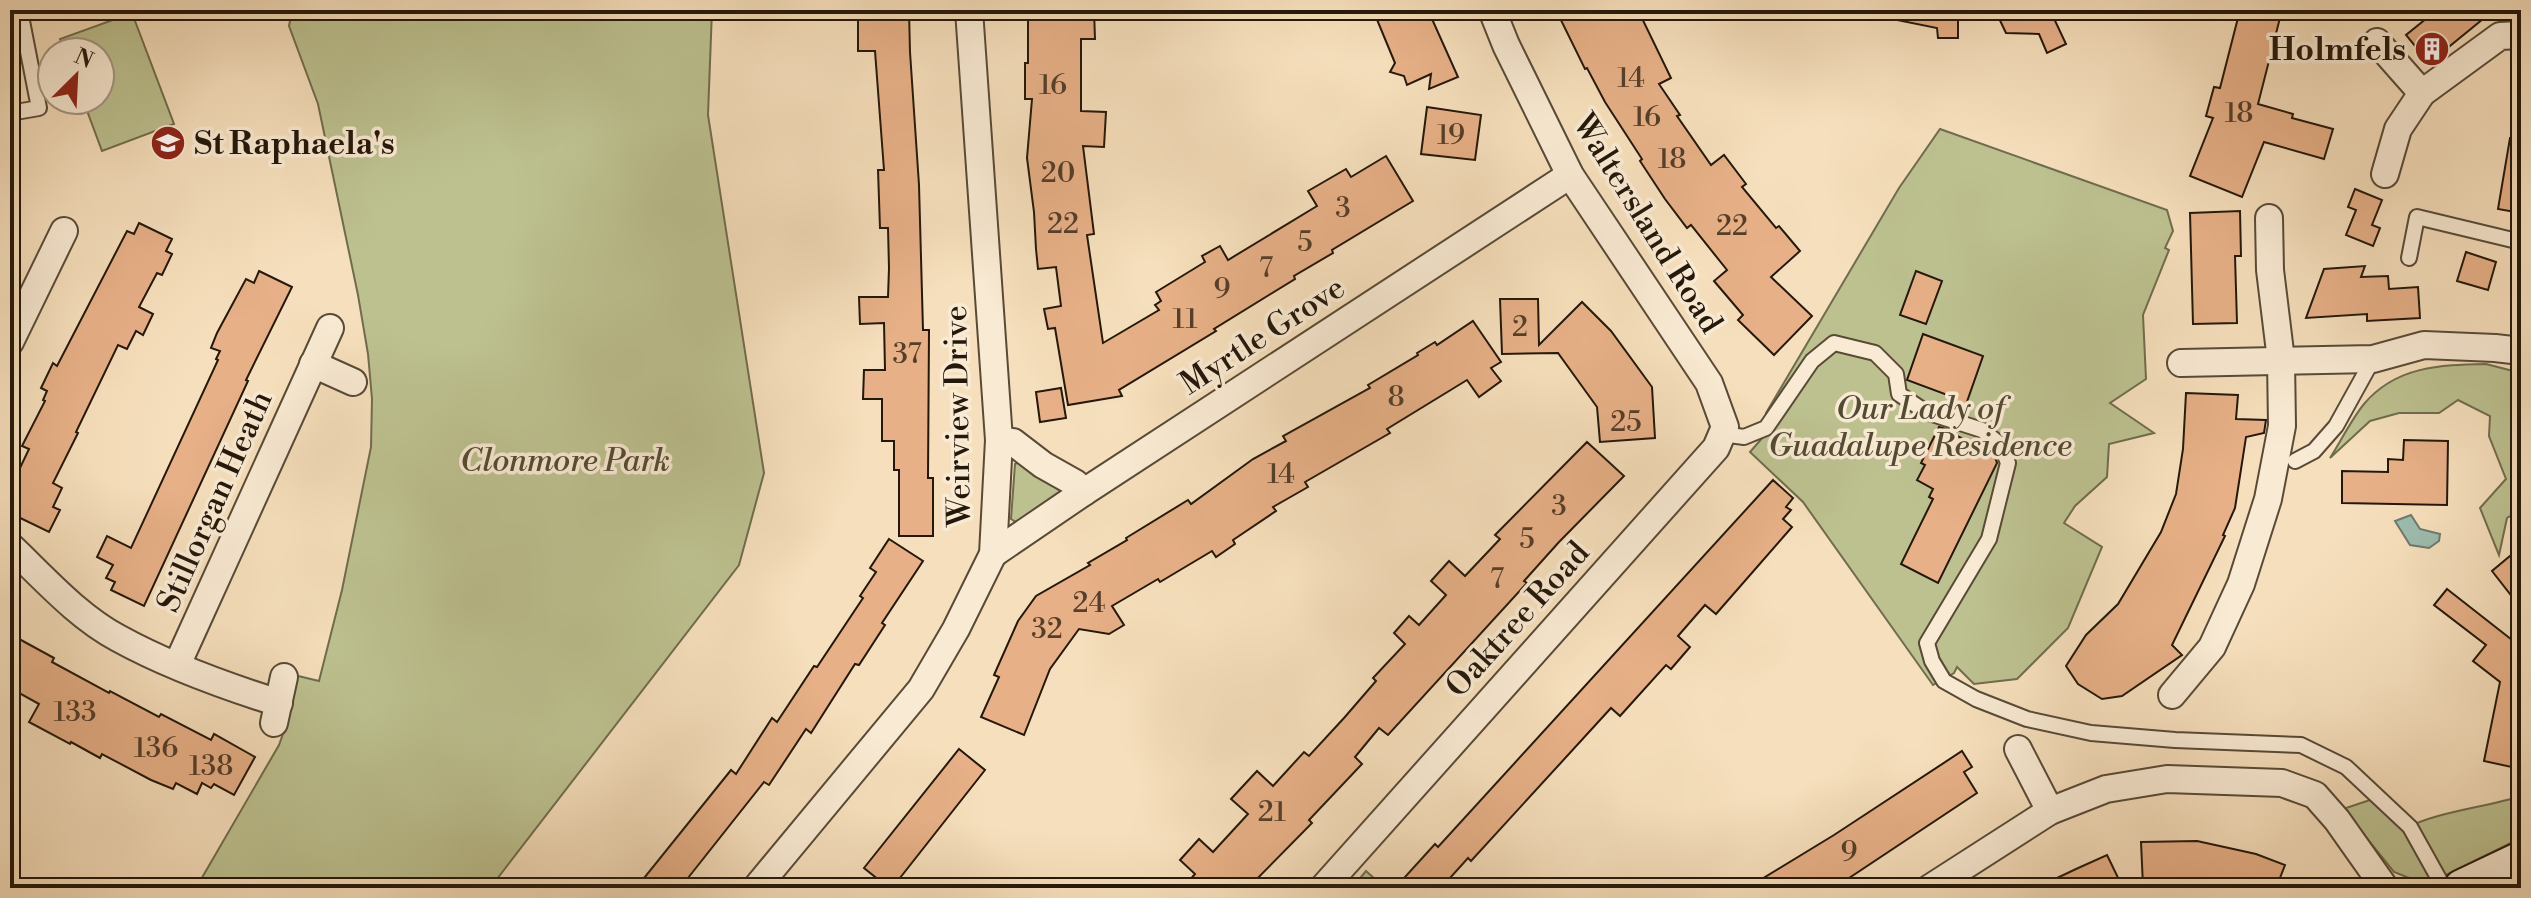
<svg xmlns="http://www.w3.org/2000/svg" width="2531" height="898" font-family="'Libre Bodoni',serif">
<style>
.green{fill:#bdc190;stroke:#706c4e;stroke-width:2}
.water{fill:#9dbdb0;stroke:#6d7b6e;stroke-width:2}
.building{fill:#e7b087;stroke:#24180b;stroke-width:2}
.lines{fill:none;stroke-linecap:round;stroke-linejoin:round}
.lane-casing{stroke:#584a37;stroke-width:18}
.street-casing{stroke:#584a37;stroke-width:30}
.secondary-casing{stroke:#24180b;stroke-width:40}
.lane{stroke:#f9ead3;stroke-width:14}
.street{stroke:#f9ead3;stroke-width:26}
.secondary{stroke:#f9ead3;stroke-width:36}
.labels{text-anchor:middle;stroke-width:7;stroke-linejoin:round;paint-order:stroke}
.number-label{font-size:28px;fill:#553e2a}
.poi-label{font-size:32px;font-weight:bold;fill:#24180b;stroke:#f9ead3;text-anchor:end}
.street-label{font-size:32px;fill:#24180b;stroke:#f9ead3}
.park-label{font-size:32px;font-style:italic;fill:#524b33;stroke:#f9ead3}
</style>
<rect width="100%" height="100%" fill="#f6dfbc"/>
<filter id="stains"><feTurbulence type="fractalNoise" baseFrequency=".0025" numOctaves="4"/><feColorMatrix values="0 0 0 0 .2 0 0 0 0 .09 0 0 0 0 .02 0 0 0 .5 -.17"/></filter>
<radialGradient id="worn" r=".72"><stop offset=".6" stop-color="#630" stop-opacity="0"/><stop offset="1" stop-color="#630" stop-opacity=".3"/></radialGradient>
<g class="green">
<polygon points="292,10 712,10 708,115 764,473 739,565 490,888 196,888 279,745 285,728 294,675 319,681 342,590 371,447 372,399 368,354 358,295 318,104 289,26"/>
<polygon points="132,13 174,124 102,151 83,100 100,100 100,52 65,52 60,39"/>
<polygon points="1940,129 2167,210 2173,231 2165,248 2169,250 2143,315 2146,379 2110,403 2154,433 2109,444 2107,477 2075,506 2064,523 2102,547 2068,628 2017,679 1974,684 1957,667 1954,673 1933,685 1803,502 1750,452 1764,436 1766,413 1899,188"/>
<path d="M2486,364L2521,373V510L2507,518L2499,555L2480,508L2506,479L2489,436L2490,416L2458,400L2439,413H2399L2370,421L2330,458C2341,441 2351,420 2364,404C2396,366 2440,365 2486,364Z"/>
<polygon points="1019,462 1039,478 1067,490 1019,524 1011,519 1015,464"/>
<path d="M2521,796V838L2448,874L2419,882L2394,872L2343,809L2376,798L2404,829C2439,811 2483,808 2521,796Z"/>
<polygon points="1366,871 1385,888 1352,888"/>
</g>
<polygon class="water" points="2411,515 2420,529 2440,534 2439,541 2429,548 2410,545 2395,521"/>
<g class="building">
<polygon points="858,10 909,10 910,52 919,185 923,330 929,330 928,478 933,478 933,536 899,536 899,470 894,470 894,441 882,441 882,399 863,399 864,370 885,370 884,323 860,324 859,297 888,297 889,268 888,228 880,228 878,170 884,170 875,51 858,51"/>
<polygon points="1028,10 1094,10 1095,39 1081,39 1081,111 1106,112 1104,147 1083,146 1094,234 1087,235 1103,343 1159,310 1155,305 1161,301 1156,292 1205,262 1202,256 1220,246 1228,260 1317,206 1308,191 1346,169 1351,177 1386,156 1413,201 1332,250 1333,253 1294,276 1295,279 1214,329 1216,331 1119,390 1122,396 1068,405 1055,328 1048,329 1044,309 1061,306 1056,267 1038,269 1036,249 1034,212 1027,158 1032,99 1025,99 1025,63 1028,63"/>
<polygon points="1373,10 1428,10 1458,77 1429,89 1431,74 1407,85 1404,76 1390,72 1395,63"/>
<polygon points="1556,10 1638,10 1671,78 1659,84 1680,115 1677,116 1711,165 1724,155 1746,184 1742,187 1776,228 1779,226 1800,251 1771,277 1812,316 1774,355 1738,320 1743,315 1714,281 1727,270 1691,225 1687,228 1665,199 1640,161 1642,159 1605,102 1587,68 1585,69"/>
<polygon points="1898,10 1958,10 1958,38 1938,38 1937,28 1897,20"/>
<polygon points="1995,10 2050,10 2066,44 2047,53 2039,34 2006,33"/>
<polygon points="2240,10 2282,10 2258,104 2293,114 2292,118 2333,129 2324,159 2264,142 2242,197 2190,176 2213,118 2206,116 2214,87 2220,88"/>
<polygon points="2437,10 2494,10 2429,63 2406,35"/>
<polygon points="1427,107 1481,115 1475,160 1421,154"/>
<polygon points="2510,138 2521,139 2521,213 2498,209"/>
<polygon points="2355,189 2382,200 2372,225 2380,228 2373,246 2346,235 2356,210 2348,207"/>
<polygon points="2240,211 2241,256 2235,256 2237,323 2193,324 2190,213"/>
<polygon points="139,223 172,239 166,251 172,254 162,275 157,273 139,307 153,314 143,335 136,331 127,349 118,345 76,432 78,433 53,483 62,488 53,507 60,510 49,532 10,513 10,489 29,449 22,446 45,401 43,400 47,391 41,388 53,363 57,366 127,231 134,234"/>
<polygon points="2466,252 2496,262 2488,290 2457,281"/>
<polygon points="2365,266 2361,277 2388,276 2389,289 2418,287 2420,318 2367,321 2367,314 2306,318 2324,269"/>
<polygon points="259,271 292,287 246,380 248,381 144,606 111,590 115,582 106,578 113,565 97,557 107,536 131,548 218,360 216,359 220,351 211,348 217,333 246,279 254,283"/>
<polygon points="1916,271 1942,281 1926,324 1900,315"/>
<polygon points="1500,299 1538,299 1539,345 1582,302 1611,331 1652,387 1655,438 1600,442 1597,407 1558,353 1502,354"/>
<polygon points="1473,321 1501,362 1491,368 1501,381 1479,397 1467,380 1387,429 1390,433 1305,482 1308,487 1273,507 1276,511 1233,540 1235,544 1216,557 1212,551 1160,582 1158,579 1112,606 1124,625 1109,634 1079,629 1050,669 1024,735 981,717 999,677 994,675 1018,621 1036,596 1090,565 1088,563 1127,540 1126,538 1188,500 1191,504 1253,459 1286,441 1283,436 1370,388 1368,385 1418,355 1417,353 1435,342 1437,345"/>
<polygon points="1923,334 1983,356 1963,413 1948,409 1953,397 1907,380"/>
<polygon points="1061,388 1066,418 1040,422 1036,392"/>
<polygon points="2186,393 2238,395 2236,419 2266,420 2264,433 2246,437 2235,508 2223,535 2225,536 2172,645 2182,655 2122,696 2102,699 2078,684 2066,666 2086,635 2118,604 2161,532 2176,494 2183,449"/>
<polygon points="1939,427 1956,432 1955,435 1994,454 1997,463 1938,583 1901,564 1933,499 1929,497 1933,489 1917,480 1925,465 1921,463"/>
<polygon points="2404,440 2448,441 2447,505 2342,503 2342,471 2388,472 2388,459 2403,460"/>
<polygon points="1587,442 1624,476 1559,542 1524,581 1527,583 1388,735 1379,728 1355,757 1362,764 1309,820 1312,823 1248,888 1183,888 1195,874 1180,860 1199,839 1213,852 1248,814 1231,799 1257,771 1273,786 1304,752 1309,756 1344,718 1376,681 1373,678 1405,644 1394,633 1409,616 1419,625 1446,595 1431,581 1449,561 1465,576 1500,539 1495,535"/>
<polygon points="1773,480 1793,498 1786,507 1791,510 1783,519 1792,527 1716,614 1705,605 1678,636 1690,647 1671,669 1666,665 1620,716 1611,708 1471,861 1468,858 1441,888 1395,888 1435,844 1438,847"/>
<polygon points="889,539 923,561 882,623 885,625 859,665 855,664 811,733 806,729 769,785 764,782 680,888 636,888 731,770 736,774 772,718 777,722 814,666 817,667 863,598 860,596 876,572 870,568"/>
<polygon points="2510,556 2521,571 2521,608 2492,571"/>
<polygon points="2447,589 2521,647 2521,769 2484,761 2500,682 2473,661 2486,645 2434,605"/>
<polygon points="10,634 54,658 52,662 109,693 110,691 159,717 161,714 211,740 214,734 255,757 234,795 214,784 211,788 202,783 197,794 176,783 173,789 151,780 102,754 100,758 71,742 70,744 29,722 39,704 10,688"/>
<polygon points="959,749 985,770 892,888 889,888 864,868"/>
<polygon points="1962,751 1972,767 1964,772 1977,793 1834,888 1747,888 1834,835"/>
<polygon points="2197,841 2256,854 2285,865 2276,888 2207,888 2191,885 2143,886 2141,842"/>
<polygon points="2107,855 2123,888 2036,888 2076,869"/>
</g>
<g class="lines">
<g class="lane-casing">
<g id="lane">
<polyline points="10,13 22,21 39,108 10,113"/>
<polyline points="2409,258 2417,217 2521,242"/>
<polyline points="1722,434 1744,437 1766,428 1812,361 1834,343 1875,353 1896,374 1899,394 1926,412 1982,430 2001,445 2008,463 1989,539 1927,643 1932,661 1944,681 1976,699 2027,719 2091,733 2175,740 2301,745 2346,767 2410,827 2444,888"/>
<polyline points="2295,461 2314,451 2336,426 2373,359"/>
</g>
</g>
<g class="street-casing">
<g id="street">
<polyline points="2377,42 2422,93 2500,36 2521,35"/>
<polyline points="2385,174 2398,129 2422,93"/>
<polyline points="10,342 64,231"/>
<polyline points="2181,363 2373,359 2424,345 2495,348 2521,351"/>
<polyline points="313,364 353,382"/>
<polyline points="999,440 1013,442 1043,465 1075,483 1084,492"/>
<path d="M10,546C44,578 77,616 118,638C165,664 228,687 279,703"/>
<polyline points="993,554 1084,492 1570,175"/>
<polyline points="177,665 330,328"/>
<polyline points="2172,695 2212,647 2241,584 2268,499 2282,426 2281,360 2270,270 2269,218"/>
<polyline points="274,723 284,677"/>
<polyline points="2018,749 2050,811"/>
<polyline points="756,888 921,689 956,629 993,554 999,440 969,10"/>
<polyline points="1323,888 1716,448 1725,427 1709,383 1570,175 1506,45 1492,10"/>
<polyline points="1930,888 2050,811 2106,789 2167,779 2282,783 2315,795 2337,820 2385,888"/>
</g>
</g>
<g class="secondary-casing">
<polyline id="secondary" points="2462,888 2521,860"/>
</g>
<use href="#lane" class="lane"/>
<use href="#street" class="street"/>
<use href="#secondary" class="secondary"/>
</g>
<defs>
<g id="building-disc" transform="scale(1.8)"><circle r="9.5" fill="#8f2418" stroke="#f9ead3"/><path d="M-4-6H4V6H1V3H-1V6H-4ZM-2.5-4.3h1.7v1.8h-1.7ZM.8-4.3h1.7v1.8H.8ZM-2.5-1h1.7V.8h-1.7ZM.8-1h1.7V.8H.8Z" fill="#fff"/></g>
<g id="school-disc" transform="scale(1.8)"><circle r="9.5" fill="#8f2418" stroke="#f9ead3"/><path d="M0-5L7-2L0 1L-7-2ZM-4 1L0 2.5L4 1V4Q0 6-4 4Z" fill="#fff"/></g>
</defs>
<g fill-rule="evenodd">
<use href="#building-disc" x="2432" y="49"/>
<use href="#school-disc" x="168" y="143"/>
</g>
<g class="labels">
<g class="number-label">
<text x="1631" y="87">14</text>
<text x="1053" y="94">16</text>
<text x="2239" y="122">18</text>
<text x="1647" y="126">16</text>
<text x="1451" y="144">19</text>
<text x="1672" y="168">18</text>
<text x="1058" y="182">20</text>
<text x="1343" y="217">3</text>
<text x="1063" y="233">22</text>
<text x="1732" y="235">22</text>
<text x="1305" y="251">5</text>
<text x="1266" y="277">7</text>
<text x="1222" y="298">9</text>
<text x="1185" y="328">11</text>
<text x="1520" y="336">2</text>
<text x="907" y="363">37</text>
<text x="1396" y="406">8</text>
<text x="1626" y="431">25</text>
<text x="1281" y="483">14</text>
<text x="1559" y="515">3</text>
<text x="1527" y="548">5</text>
<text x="1497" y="588">7</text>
<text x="1089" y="612">24</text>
<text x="1047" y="638">32</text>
<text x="75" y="721">133</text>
<text x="156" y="757">136</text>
<text x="211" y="775">138</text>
<text x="1272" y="821">21</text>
<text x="1849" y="861">9</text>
</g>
<g class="poi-label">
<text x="2406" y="60">Holmfels</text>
<text x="194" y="154" text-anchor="start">St Raphaela's</text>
</g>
<g class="street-label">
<text transform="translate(1648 223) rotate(58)" y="11">Waltersland Road</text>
<text transform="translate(1262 335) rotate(-33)" y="11">Myrtle Grove</text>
<text transform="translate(957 416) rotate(-91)" y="11">Weirview Drive</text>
<text transform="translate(214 501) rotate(-66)" y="11">Stillorgan Heath</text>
<text transform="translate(1517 619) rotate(-48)" y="11">Oaktree Road</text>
</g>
<g class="park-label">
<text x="1920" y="419">Our Lady of<tspan x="1920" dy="37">Guadalupe Residence</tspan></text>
<text x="565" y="471">Clonmore Park</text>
</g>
</g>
<rect width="2531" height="898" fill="none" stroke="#f6dfbc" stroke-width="40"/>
<rect x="12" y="12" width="2507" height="874" fill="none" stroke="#24180b" stroke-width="4"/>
<rect x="20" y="20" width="2491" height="858" fill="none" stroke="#24180b" stroke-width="2"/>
<g transform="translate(76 76) rotate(24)"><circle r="38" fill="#f9ead3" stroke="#a49683" stroke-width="2"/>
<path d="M0-6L14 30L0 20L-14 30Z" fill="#8f2418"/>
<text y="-12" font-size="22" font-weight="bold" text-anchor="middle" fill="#24180b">N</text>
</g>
<rect width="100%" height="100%" filter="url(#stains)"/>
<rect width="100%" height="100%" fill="url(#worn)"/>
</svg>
